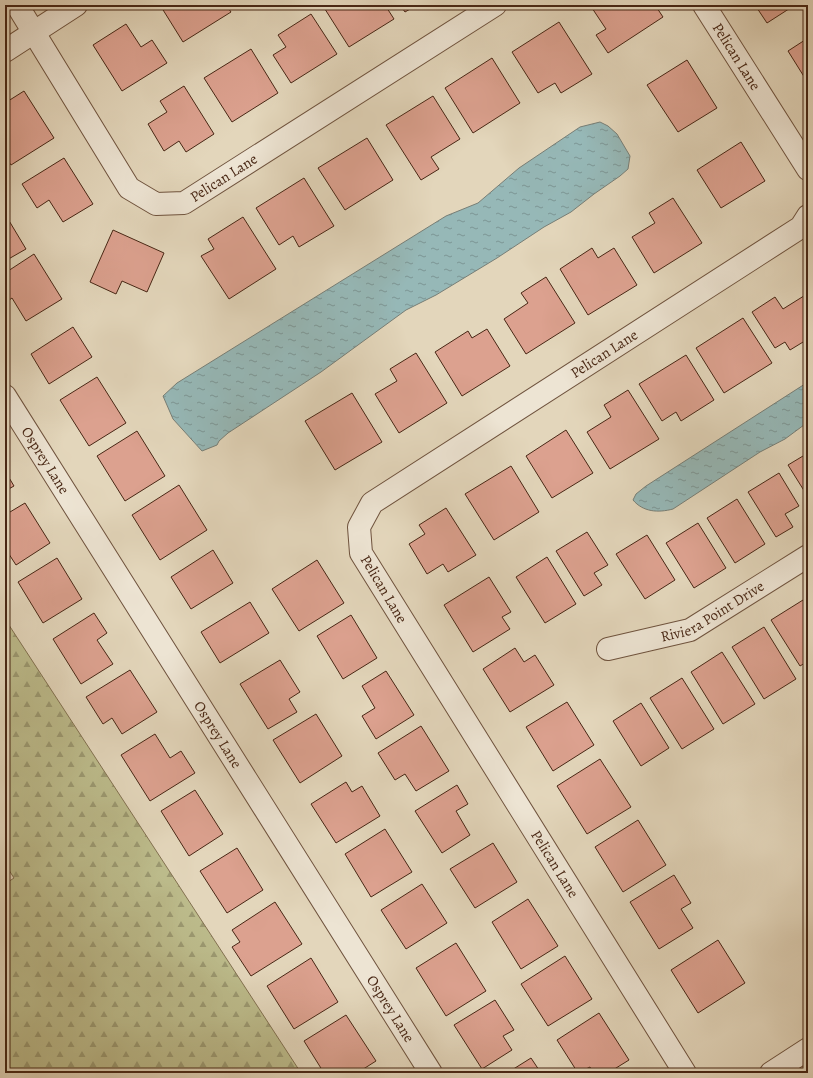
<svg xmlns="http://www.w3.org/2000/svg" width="813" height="1078" font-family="Alegreya,serif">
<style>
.forest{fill:url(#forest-firs);stroke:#827150}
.water{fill:url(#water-ripples);stroke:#777e76}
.building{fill:#dca18f;stroke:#482715}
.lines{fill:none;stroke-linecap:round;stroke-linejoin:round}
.minor-casing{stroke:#6f533e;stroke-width:24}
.minor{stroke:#ede4d3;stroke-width:22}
.labels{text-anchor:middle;stroke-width:4;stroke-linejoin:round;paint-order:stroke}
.street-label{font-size:15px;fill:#482715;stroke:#ede4d3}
</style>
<defs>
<pattern id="forest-firs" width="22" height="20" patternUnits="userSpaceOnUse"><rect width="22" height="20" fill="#bcbb8b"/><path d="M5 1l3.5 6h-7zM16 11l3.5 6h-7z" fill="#9b9870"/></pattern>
<pattern id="water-ripples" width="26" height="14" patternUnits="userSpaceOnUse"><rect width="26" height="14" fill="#96b8b7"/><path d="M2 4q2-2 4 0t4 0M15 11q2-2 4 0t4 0" fill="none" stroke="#7c9694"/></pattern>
</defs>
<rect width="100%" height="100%" fill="#e3d6bb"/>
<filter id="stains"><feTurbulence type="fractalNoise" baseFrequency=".005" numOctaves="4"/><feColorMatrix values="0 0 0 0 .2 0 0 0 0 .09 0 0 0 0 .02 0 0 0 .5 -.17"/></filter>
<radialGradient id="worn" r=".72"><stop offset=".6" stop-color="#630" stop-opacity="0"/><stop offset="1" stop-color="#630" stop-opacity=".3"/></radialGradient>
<polygon class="forest" points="5,619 301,1073 5,1073 5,884 14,878 5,864"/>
<g class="water">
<polygon points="600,122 608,126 617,134 630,156 628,169 620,176 594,194 571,212 544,227 497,258 436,295 406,310 321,372 228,433 219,441 217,445 202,451 173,419 163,396 177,383 446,216 478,203 519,168 580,127"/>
<path d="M808,382V422L785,439L760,452L673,509C658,513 643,512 633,500L636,494L646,486Z"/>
</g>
<g class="building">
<polygon points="160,5 226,5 231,12 183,42"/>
<polygon points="325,5 385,5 394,19 349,47 323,6"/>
<polygon points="400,5 417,5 405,12"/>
<polygon points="590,5 655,5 663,17 608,53 596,35 606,29"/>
<polygon points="755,5 795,5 767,23"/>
<polygon points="311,14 337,54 291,83 273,55 286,47 278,35"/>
<polygon points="559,22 592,74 561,93 555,83 538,93 512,52"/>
<polygon points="126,24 141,47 152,40 167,63 122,91 93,45"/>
<polygon points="808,38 808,83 788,51"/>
<polygon points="251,49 278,93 232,122 204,78"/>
<polygon points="492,58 520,103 473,133 445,88"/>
<polygon points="687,60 717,108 678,132 647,85"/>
<polygon points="184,86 214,134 186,152 179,141 164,151 148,124 167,112 160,101"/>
<polygon points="24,91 54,138 11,165 5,156 5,103"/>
<polygon points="433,96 460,139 431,157 439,169 421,180 386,125"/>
<polygon points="367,138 393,180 345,210 318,168"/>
<polygon points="741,142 765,181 721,208 697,170"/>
<polygon points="64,158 93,204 63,222 49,200 37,208 22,184"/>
<polygon points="304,178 334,226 299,247 293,236 279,245 256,208"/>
<polygon points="673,198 702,243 654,273 632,237 655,223 649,213"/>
<polygon points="243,217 276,269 229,299 201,256 214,249 208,239"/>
<polygon points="8,219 26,249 5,261 5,220"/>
<polygon points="113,230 164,253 147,292 122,281 116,294 90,282"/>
<polygon points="592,248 598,258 614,248 637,285 588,315 560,269"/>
<polygon points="34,254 62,299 26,321 12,298 5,303 5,273"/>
<polygon points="546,277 575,323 526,354 504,319 528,303 521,293"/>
<polygon points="807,294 808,339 790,350 785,342 775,348 752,312 775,297 783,309"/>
<polygon points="743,318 772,363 724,393 696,348"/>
<polygon points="73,327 92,357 49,384 31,354"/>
<polygon points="487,329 510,366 462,396 435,352 468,331 472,338"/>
<polygon points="416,353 447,403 399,433 375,394 397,381 390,369"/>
<polygon points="686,355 714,400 681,421 676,412 662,421 639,384"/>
<polygon points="97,377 126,423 89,446 60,400"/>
<polygon points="628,390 659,439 610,469 587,432 611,417 604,405"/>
<polygon points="352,393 382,442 335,470 305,421"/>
<polygon points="566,430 593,473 552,498 526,456"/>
<polygon points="137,431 165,476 125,501 97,456"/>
<polygon points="808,453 808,497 788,465"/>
<polygon points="511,466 539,512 494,540 465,494"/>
<polygon points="5,471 14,486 5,491"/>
<polygon points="779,473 799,506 785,514 793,527 776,537 748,492"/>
<polygon points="179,485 207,530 160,560 132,515"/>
<polygon points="737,499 765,544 735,563 707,518"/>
<polygon points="25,503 50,543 16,565 5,548 5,515"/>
<polygon points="446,508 476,555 448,572 443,564 427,574 409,544 425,534 419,525"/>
<polygon points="698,523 726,568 694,588 666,543"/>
<polygon points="587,532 608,565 594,573 602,585 584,596 556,551"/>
<polygon points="647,535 675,580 645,599 616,554"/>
<polygon points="213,550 233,583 191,609 171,577"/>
<polygon points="547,557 576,604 545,623 516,577"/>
<polygon points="57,558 82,599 43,623 18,582"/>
<polygon points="317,560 344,603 299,631 272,589"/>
<polygon points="489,577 511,612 502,617 510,629 473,652 444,605"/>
<polygon points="803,600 808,608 808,661 800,666 771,620"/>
<polygon points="250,602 269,633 220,663 201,632"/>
<polygon points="94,613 107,633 97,640 113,664 81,684 53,639"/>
<polygon points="351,615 377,658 343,679 317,636"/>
<polygon points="764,627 796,679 764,699 732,647"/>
<polygon points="515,648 524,662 535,655 554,685 510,712 483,669"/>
<polygon points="722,652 755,704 723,724 691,672"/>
<polygon points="280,660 300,692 289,699 297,712 268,729 240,684"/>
<polygon points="130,670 157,712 122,734 112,718 103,724 86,697"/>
<polygon points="386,671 414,715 376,739 362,716 375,708 362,686"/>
<polygon points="682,678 714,729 682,749 650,698"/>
<polygon points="567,702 594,745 553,771 526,727"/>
<polygon points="641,703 669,748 641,766 613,721"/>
<polygon points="316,714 342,756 300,783 273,740"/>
<polygon points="421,726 449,771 416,791 405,774 395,780 378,753"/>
<polygon points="155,734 170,758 181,751 195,773 150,801 121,755"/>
<polygon points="600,759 631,807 587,834 557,786"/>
<polygon points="346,782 352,792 362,786 380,816 336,843 311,804"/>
<polygon points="457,785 468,804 456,811 470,835 442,853 415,811"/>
<polygon points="195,790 223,834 189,856 161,811"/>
<polygon points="638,820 666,865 623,892 595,847"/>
<polygon points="385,829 412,872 371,897 345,854"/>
<polygon points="493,843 517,882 475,908 450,869"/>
<polygon points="237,848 263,890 227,913 200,871"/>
<polygon points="674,875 691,903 681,909 693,928 659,949 630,902"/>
<polygon points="422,884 447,923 406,949 381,910"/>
<polygon points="528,899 558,946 521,969 492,922"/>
<polygon points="275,902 302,944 251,976 232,947 240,942 232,930"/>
<polygon points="718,940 745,983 698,1013 671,970"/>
<polygon points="456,943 486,991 446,1016 416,968"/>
<polygon points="565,956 592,999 548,1026 521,984"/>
<polygon points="311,958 338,1002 294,1029 267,986"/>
<polygon points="495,1000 514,1030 503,1036 512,1050 482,1069 454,1025"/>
<polygon points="599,1013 629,1060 608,1073 593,1073 590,1067 578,1073 557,1040"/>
<polygon points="346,1015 376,1061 357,1073 324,1073 304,1041"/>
<polygon points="531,1058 541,1073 507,1073"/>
</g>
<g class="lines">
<g class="minor-casing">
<g id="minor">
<path id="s1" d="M17,5L129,188L156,204L184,203L495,5"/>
<path id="s2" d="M704,5L808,169"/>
<polyline points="5,51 76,5"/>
<path id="s3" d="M5,396L431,1073"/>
<path id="s4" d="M608,649L690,630L808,556"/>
<path id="s5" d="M685,1073L361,553L359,527L372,503L801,227L808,216"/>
<polyline points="771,1073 808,1049"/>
</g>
</g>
<use href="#minor" class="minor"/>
</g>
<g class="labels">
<g class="street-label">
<text dy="5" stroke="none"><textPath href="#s2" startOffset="61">Pelican Lane</textPath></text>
<text dy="5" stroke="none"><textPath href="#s1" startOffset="321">Pelican Lane</textPath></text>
<text dy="5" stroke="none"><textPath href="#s5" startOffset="942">Pelican Lane</textPath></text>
<text dy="5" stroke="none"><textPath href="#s3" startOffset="76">Osprey Lane</textPath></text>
<text transform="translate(384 589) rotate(59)" y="5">Pelican Lane</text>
<text dy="5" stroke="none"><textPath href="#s4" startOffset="112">Riviera Point Drive</textPath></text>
<text dy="5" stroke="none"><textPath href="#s3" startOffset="400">Osprey Lane</textPath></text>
<text transform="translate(555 864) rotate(58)" y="5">Pelican Lane</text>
<text dy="5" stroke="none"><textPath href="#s3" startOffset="724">Osprey Lane</textPath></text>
</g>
</g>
<rect width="813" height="1078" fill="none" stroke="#e3d6bb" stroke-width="20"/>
<rect x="6" y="6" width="801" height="1066" fill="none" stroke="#482715" stroke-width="2"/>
<rect x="10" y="10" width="793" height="1058" fill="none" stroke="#482715"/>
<rect width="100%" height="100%" filter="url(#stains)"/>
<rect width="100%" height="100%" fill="url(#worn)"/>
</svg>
